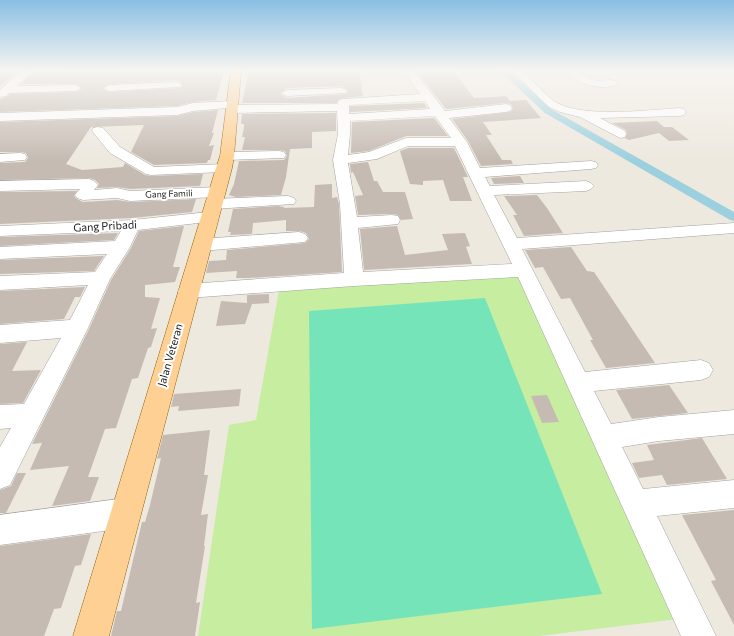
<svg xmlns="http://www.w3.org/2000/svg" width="734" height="636" font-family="Commissioner,sans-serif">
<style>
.grass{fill:#c6eda0}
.pitch{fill:#76e4b9}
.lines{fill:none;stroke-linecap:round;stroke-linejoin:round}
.canal{fill:#9cd0df;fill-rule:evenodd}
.building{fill:#c5bbb3;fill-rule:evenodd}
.minor-casing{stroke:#a2a2a2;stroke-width:1}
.major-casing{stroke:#926100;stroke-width:1}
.minor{fill:#fff;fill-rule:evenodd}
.major{fill:#ffd093;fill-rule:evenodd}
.labels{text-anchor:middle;stroke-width:4;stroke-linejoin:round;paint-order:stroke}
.far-street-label{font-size:9px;fill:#1b1b1b;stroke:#fff}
.street-label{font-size:11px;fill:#1b1b1b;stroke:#fff}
</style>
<rect width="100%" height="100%" fill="#eee9df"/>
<polygon class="grass" points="520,274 678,619 539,636 198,636 229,425 256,420 279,290"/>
<polygon class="pitch" points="485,298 602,594 312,629 309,311"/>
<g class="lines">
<polygon class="canal" points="500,71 509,71 551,109 734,212 734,221 730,220 545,113"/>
</g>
<g class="building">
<polygon points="0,71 19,71 0,86"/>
<path d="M33,71H65L64,72L224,71L216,100L193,102L177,106L0,112V99L6,97L10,94L76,92L82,89L76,84H21ZM176,80L181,82L182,86L180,88L109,92L103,89L109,84Z"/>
<path d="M249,71H359L363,96L343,98L339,99L336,103H242ZM341,86L348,90L346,94L287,98L280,94L287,88Z"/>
<polygon points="416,71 453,71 474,98 506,96 510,101 526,100 541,118 483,122 492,135 486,135 502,160 511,160 513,164 481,166 468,141 452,119 510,112 513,109 511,104 506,103 446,109"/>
<polygon points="424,103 427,108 350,112 350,106"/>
<polygon points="218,110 212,133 214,133 209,146 214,145 210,160 208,160 207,163 154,165 131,152 144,125 91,127 66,164 82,170 123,167 125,163 145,175 151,176 203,174 200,186 130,189 117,187 97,188 99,184 95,180 89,178 0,180 0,163 25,162 28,158 26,153 20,152 0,152 0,122 177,116 193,112"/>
<polygon points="336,113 336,131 312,132 312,148 290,149 286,177 281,195 236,197 229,195 234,184 239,161 284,160 287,156 285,151 279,150 242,150 245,137 242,137 244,128 244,124 241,124 242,114"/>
<polygon points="434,118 448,136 406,136 369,151 351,153 352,122"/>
<polygon points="657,121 664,127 672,127 689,140 669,141 659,133 629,140 625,138 627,134 626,130 612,123"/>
<polygon points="408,148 454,148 468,177 463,177 472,201 450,201 443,180 423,181 423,185 410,184 400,151"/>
<polygon points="368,162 374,181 377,181 383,192 405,192 413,219 401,220 398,215 392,214 358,215 355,196 363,195 353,172 351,173 350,164"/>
<polygon points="520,176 524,183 494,184 491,178"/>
<polygon points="332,184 332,198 337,197 339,204 342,272 249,278 236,278 237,271 206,273 209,261 226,260 227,250 305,243 309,239 306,233 299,231 286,231 286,220 253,223 252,234 230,235 231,232 228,232 233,209 278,206 284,207 284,208 314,207 315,185"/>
<polygon points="77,191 74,196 77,199 83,202 117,200 130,202 196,199 192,212 132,218 0,224 0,192"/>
<polygon points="537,195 547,208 563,233 524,236 513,215 517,215 504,196"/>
<polygon points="184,226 173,267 180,267 175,282 145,285 145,297 160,298 151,329 157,328 151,347 148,348 138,378 132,379 116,428 105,429 88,477 99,477 90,501 52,506 69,466 30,470 42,443 32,444 89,329 111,280 131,248 139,231"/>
<polygon points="397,226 405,255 448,250 442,234 465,233 470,246 466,247 472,264 364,270 360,229"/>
<polygon points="118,233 114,240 0,246 0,237"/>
<polygon points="571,247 587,271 594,272 655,363 606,368 590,340 593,340 570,298 561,299 543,267 535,268 525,250"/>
<polygon points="104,256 94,271 0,274 0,260"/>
<polygon points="85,287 80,297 75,297 64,319 0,324 0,291"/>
<polygon points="269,294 269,303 252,304 245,324 216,326 221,301 247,303 247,295"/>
<polygon points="27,342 12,371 41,370 23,403 0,404 0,344"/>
<polygon points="669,385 688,413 632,419 616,390"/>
<polygon points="241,389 239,406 178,411 179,406 171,407 174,394"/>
<polygon points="547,395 559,422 542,423 531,396"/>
<polygon points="210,430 204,475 208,475 201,515 208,514 204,546 205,546 196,603 200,602 195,636 111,636 117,611 121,611 142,522 145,522 150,505 161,458 157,459 163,435"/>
<polygon points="702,438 727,479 667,485 662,475 639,478 632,463 654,460 647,445"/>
<polygon points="17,473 26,473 6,513 0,513 0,490 11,486"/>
<polygon points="734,510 734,625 711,581 716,580 682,515"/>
<polygon points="91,534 81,565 75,566 61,608 54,609 44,636 0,636 0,546"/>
</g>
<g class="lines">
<g class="minor-casing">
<g id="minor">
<polygon points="21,71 32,71 17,86 76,85 81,88 76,91 9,93 6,96 0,97 0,90"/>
<path d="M404,71H414L445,111L506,104L510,105L512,108L510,111L506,112L449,118L467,142L480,168L591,161L596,162L598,165L596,168L591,169L485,177L490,186L586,181L591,183L594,186L591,189L586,191L494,195L517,238L734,223V233L522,249L585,372L701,360L709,363L713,370L709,377L701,380L594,391L611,424L659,417L734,410V434L659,441L622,447L643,489L734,480V508L657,516L716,636H681L518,277L354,286L188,298L181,296L178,291L181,286L188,284L344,273L340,204L333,160L338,134L337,111L232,113L228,112L227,108L193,111L177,115L0,121V113L177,107L193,103L232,101L236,102L237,105L337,104L339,100L343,99L420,94ZM425,101L430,109L349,114V105ZM435,116L451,138H406L369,152L348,155L350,134V121ZM408,146H455L512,264L363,272L358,228L398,224L400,220L398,216L392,215L357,217L348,163L377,159Z"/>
<path d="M512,71H523C534,81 544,95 557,103C585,118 648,110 680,108L684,109L686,112L684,115L680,116L600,118L625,131L626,134L625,137L620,138L580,117L560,112L549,107Z"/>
<path d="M568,71C585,71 582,77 594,80C602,82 613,77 618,83L617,85C599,90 580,86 568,71Z"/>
<polygon points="176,82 180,83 181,85 180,87 109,91 104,88 109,85"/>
<polygon points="341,88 345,89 347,91 345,93 287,96 281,93 287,90"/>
<polygon points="98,127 103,128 120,147 154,167 224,164 229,165 231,168 229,171 224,172 151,175 146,174 110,153 92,131 93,128"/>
<polygon points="279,151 284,152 286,155 284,158 227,160 222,159 220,156 222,153 227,152"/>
<polygon points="20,153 25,154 27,157 25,160 0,162 0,154"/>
<polygon points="89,179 94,181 98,185 94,190 117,188 130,191 217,187 222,189 225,192 222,195 217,197 130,201 117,198 83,200 77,198 75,195 80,189 0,191 0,181"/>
<polygon points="288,196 294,198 296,201 294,204 213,209 207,207 205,204 207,201 213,199"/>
<polygon points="209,212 215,213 217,217 215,221 138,230 130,247 110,279 88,328 10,485 0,489 0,447 11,428 0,429 0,405 24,404 61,338 0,343 0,325 70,320 88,285 0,290 0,276 95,272 107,254 0,259 0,247 115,241 121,231 0,236 0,226 132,220"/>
<polygon points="299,232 305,234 308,238 305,242 202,251 196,249 193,245 196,241 202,239"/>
<polygon points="126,498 136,503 141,513 136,523 126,528 0,545 0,515"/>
</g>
</g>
<g class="major-casing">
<polygon id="major" points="231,71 241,71 234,156 232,168 109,636 73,636 216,168 220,156"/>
</g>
<use href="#minor" class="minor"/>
<use href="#major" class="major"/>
</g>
<linearGradient id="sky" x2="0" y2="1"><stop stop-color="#89bfe4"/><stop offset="0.44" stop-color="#f7f5f1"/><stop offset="1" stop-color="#f7f5f1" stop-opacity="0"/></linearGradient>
<rect width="734" height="160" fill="url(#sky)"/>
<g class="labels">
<g class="far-street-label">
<text transform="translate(169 194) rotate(-2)" y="3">Gang Famili</text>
</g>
<g class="street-label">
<text transform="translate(105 226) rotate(-3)" y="4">Gang Pribadi</text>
<text transform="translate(170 355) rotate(-74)" y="4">Jalan Veteran</text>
</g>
</g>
</svg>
